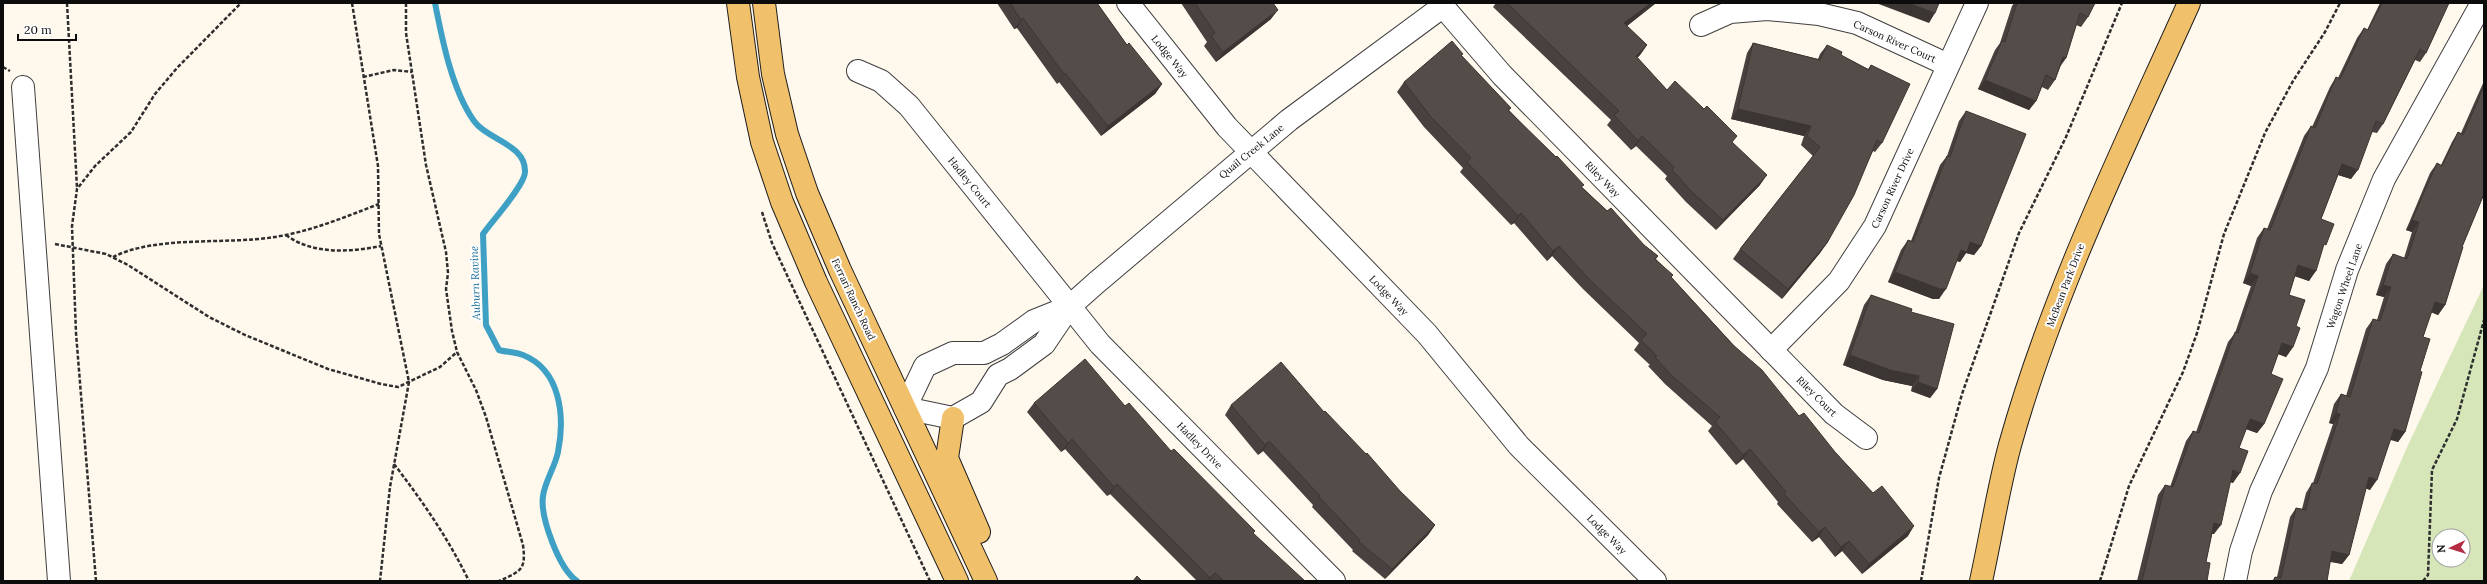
<svg xmlns="http://www.w3.org/2000/svg" width="2487" height="584" font-family="Lora,serif">
<style>
.green{fill:#d6e6b9;fill-rule:evenodd}
.lines{fill:none;stroke-linecap:round;stroke-linejoin:round}
.stream{stroke:#3fa0c5;stroke-width:6}
.minor-casing{stroke:#3f3f3f;stroke-width:24}
.major-casing{stroke:#1d1d1d;stroke-width:24}
.path{stroke:#2e2e2e;stroke-width:2.5;stroke-dasharray:4 2;stroke-linecap:butt}
.minor{stroke:#fff;stroke-width:22}
.major{stroke:#f1c06a;stroke-width:22}
.wall{fill:#48413f}
.shaded-wall{fill:#3b3533}
.building{fill:#544c49;stroke:#3b3533}
.labels{text-anchor:middle;stroke-width:4;stroke-linejoin:round;paint-order:stroke}
.street-label{font-size:10px;fill:#0c0c0c;stroke:#fff}
.water-label{font-size:11px;font-style:italic;fill:#1d7097;stroke:#fff}
</style>
<rect width="100%" height="100%" fill="#fef8ed"/>
<path class="green" d="M2484,285V581H2349L2408,445ZM2439,536H2463V560H2439Z"/>
<g class="lines">
<path class="stream" d="M435,3C442,39 452,90 474,121C487,140 526,144 525,172C525,185 492,221 483,234L486,325L499,350C506,352 515,352 523,355C561,370 565,417 558,452C555,467 545,481 543,496C540,517 559,569 577,581"/>
<g class="minor-casing">
<g id="minor">
<polyline points="1128,3 1227,127 1427,334 1519,446 1655,581"/>
<polyline points="1440,3 1502,75 1834,414 1866,438"/>
<polyline points="1701,25 1730,12 1767,9 1819,14 1857,23 1948,65"/>
<polyline points="858,71 881,81 909,106 1100,344 1334,581"/>
<polyline points="23,87 59,581"/>
<polyline points="1069,307 1034,321 1002,344 984,353 953,353 925,366 905,408 953,418 981,402 998,375 1010,369 1044,344 1069,307 1096,283 1289,120 1442,7"/>
<polyline points="1771,350 1839,281 1875,226 1977,3"/>
<polyline points="2235,581 2241,551 2261,491 2317,368 2347,270 2384,179 2482,3"/>
</g>
</g>
<g class="major-casing">
<g id="major">
<polyline points="738,3 748,77 762,142 782,202 816,282 957,581"/>
<polyline points="764,3 773,74 787,134 807,193 840,270 986,581"/>
<polyline points="953,418 947,458 979,532"/>
<path d="M1981,581C1991,536 1998,489 2010,445C2053,291 2124,148 2189,3"/>
</g>
</g>
<g class="path">
<polyline points="67,3 77,188"/>
<polyline points="352,3 378,166 379,234 409,382 390,487 380,581"/>
<path d="M406,3V33L426,165L446,252L448,273L446,289L452,331L457,352L476,390L486,417L523,545C526,569 522,571 499,581"/>
<polyline points="3,67 10,71"/>
<polyline points="363,77 394,70 412,72"/>
<polyline points="762,212 772,243 930,581"/>
<path d="M286,235C313,255 350,252 381,246"/>
<polyline points="55,244 106,254 128,265 209,317 245,335 328,369 381,384 398,387 440,367 457,352"/>
<path d="M113,257C157,235 226,245 275,237C312,231 345,217 379,204"/>
<path d="M394,464C423,502 448,538 469,581"/>
<polyline points="96,581 76,333 72,226 77,189 95,166 131,132 155,94 177,68 241,3"/>
<polyline points="1921,581 1939,478 1962,394 2019,233 2066,137 2122,3"/>
<polyline points="2100,581 2129,486 2183,372 2197,333 2224,234 2265,133 2293,81 2325,32 2340,3"/>
<polyline points="2423,581 2428,575 2432,470 2457,419 2484,320"/>
</g>
<use href="#minor" class="minor"/>
<use href="#major" class="major"/>
</g>
<g class="wall">
<polygon points="997,3 1097,3 1127,45 1162,84 1155,94 1101,136 1059,82 1057,84 1017,28 1014,29"/>
<polygon points="1181,3 1273,3 1271,19 1216,62 1204,46 1207,42"/>
<polygon points="1496,3 1656,3 1627,26 1647,45 1640,55 1637,58 1667,90 1733,143 1760,185 1716,230 1686,202 1665,179 1667,176 1636,146 1631,150 1607,125 1611,120 1493,7"/>
<polygon points="2014,3 2095,3 2088,17 2081,27 2076,25 2066,58 2061,65 2055,80 2048,90 2042,87 2036,101 2029,110 1978,89 1995,50 2000,43 2012,6"/>
<polygon points="2380,3 2449,3 2426,53 2420,62 2415,60 2383,124 2377,133 2372,132 2351,179 2338,175 2321,219 2322,250 2309,281 2295,276 2289,295 2296,326 2293,347 2286,357 2278,354 2271,374 2264,424 2257,433 2246,429 2239,448 2233,483 2230,482 2214,534 2212,534 2206,562 2207,581 2137,581 2158,495 2165,485 2170,487 2186,441 2193,431 2196,432 2228,342 2235,333 2251,286 2243,283 2257,238 2264,228 2267,229 2304,136 2311,126 2312,127 2330,87 2336,77 2338,78 2357,38 2364,28 2367,30"/>
<polygon points="1753,43 1818,59 1820,54 1827,45 1841,55 1868,69 1871,65 1882,143 1875,152 1873,151 1827,243 1820,253 1782,299 1733,259 1740,249 1813,156 1801,145 1804,136 1731,119 1747,53"/>
<polygon points="1463,54 1461,56 1511,108 1509,110 1582,187 1644,245 1658,256 1656,259 1671,277 1799,416 1835,452 1908,536 1862,574 1842,551 1835,557 1819,537 1812,542 1777,504 1778,502 1743,459 1736,465 1708,431 1712,426 1665,384 1648,366 1650,365 1634,350 1639,343 1583,289 1552,256 1547,261 1514,223 1511,225 1460,172 1463,168 1424,127 1397,92 1404,82"/>
<polygon points="2484,81 2484,194 2462,247 2445,305 2438,315 2431,312 2423,337 2420,371 2405,432 2398,442 2391,439 2370,490 2366,488 2349,555 2342,564 2330,562 2327,581 2272,581 2275,577 2277,577 2290,517 2296,508 2302,509 2306,493 2312,483 2313,483 2333,424 2329,423 2334,404 2341,394 2346,396 2366,329 2373,319 2377,320 2384,297 2376,295 2386,264 2393,254 2404,258 2412,232 2406,230 2430,173 2437,163 2441,165 2452,142 2458,132 2461,133"/>
<polygon points="1966,111 1981,246 1974,255 1966,253 1960,262 1957,261 1939,299 1933,299 1888,282 1901,250 1908,240 1911,241 1940,165 1947,156 1959,121"/>
<polygon points="1871,295 1911,312 1937,389 1930,398 1911,391 1912,386 1883,380 1843,365 1864,305"/>
<polygon points="1034,403 1125,406 1253,534 1304,581 1197,581 1110,494 1107,496 1065,449 1061,452 1027,412"/>
<polygon points="1231,405 1324,412 1400,491 1435,525 1428,535 1385,579 1352,551 1353,550 1312,507 1313,505 1263,451 1258,455 1225,415"/>
</g>
<g class="shaded-wall">
<polygon points="1651,3 1656,3 1618,33 1624,23"/>
<polygon points="1876,3 1909,3 1935,13 1929,23"/>
<polygon points="1278,10 1271,19 1216,62 1223,52"/>
<polygon points="1023,18 1017,28 1014,29 1021,20"/>
<polygon points="1647,45 1640,55 1629,66 1636,56"/>
<polygon points="2063,57 2066,58 2059,68"/>
<polygon points="1065,73 1059,82 1057,84 1064,74"/>
<polygon points="1985,80 2036,101 2029,110 1978,89"/>
<polygon points="1162,84 1155,94 1101,136 1108,126"/>
<polygon points="1738,109 1811,126 1804,136 1731,119"/>
<polygon points="1642,136 1636,146 1631,150 1638,141"/>
<polygon points="2342,164 2358,170 2351,179 2335,174"/>
<polygon points="1767,175 1760,185 1716,230 1723,220"/>
<polygon points="1521,213 1514,223 1511,225 1518,216"/>
<polygon points="2412,220 2419,222 2412,232 2406,230"/>
<polygon points="1970,242 1981,246 1974,255 1966,253 1960,262 1954,260 1961,250"/>
<polygon points="1827,243 1820,253 1782,299 1788,289"/>
<polygon points="1559,246 1552,256 1547,261 1553,251"/>
<polygon points="2298,265 2316,271 2309,281 2291,275"/>
<polygon points="1895,272 1946,289 1939,299 1933,299 1888,282"/>
<polygon points="2250,273 2258,276 2251,286 2243,283"/>
<polygon points="2383,285 2391,287 2384,297 2376,295"/>
<polygon points="2435,302 2445,305 2438,315 2428,311"/>
<polygon points="2282,343 2293,347 2286,357 2275,353"/>
<polygon points="1850,355 1919,376 1912,386 1883,380 1843,365"/>
<polygon points="1918,382 1937,389 1930,398 1911,391"/>
<polygon points="2336,413 2340,414 2333,424 2329,423"/>
<polygon points="2250,419 2264,424 2257,433 2243,428"/>
<polygon points="2394,429 2405,432 2398,442 2387,439"/>
<polygon points="1072,439 1065,449 1061,452 1068,443"/>
<polygon points="1269,441 1263,451 1258,455 1265,445"/>
<polygon points="1750,449 1743,459 1736,465 1743,455"/>
<polygon points="2233,470 2240,473 2233,483 2226,480"/>
<polygon points="2369,477 2377,480 2370,490 2362,487"/>
<polygon points="1117,484 1110,494 1107,496 1114,487"/>
<polygon points="2214,523 2221,525 2214,534 2207,533"/>
<polygon points="1435,525 1428,535 1385,579 1392,569"/>
<polygon points="1914,526 1908,536 1862,574 1869,564"/>
<polygon points="1825,527 1819,537 1812,542 1819,532"/>
<polygon points="1849,541 1842,551 1835,557 1841,547"/>
<polygon points="2332,551 2349,555 2342,564 2325,560"/>
<polygon points="1215,573 1209,581 1208,581 1210,578"/>
</g>
<g class="building">
<polygon points="1010,3 1097,3 1127,45 1129,43 1162,84 1108,126 1065,73 1064,74 1023,18 1021,20"/>
<polygon points="1195,3 1273,3 1278,10 1223,52 1211,36 1215,33"/>
<polygon points="1507,3 1651,3 1624,23 1647,45 1636,56 1667,90 1675,81 1704,109 1707,106 1737,136 1732,142 1767,175 1723,220 1692,192 1672,170 1674,167 1642,136 1638,141 1614,115 1619,111"/>
<polygon points="1909,3 1939,3 1935,13"/>
<polygon points="2017,3 2095,3 2088,17 2080,13 2066,58 2063,57 2055,80 2046,75 2036,101 1985,80 2002,41 2005,42"/>
<polygon points="2382,3 2449,3 2426,53 2420,49 2383,124 2376,121 2358,170 2342,164 2321,219 2334,224 2326,245 2324,244 2316,271 2298,265 2289,295 2305,300 2296,326 2300,328 2293,347 2282,343 2271,374 2283,379 2264,424 2250,419 2239,448 2248,451 2240,473 2233,470 2221,525 2214,523 2206,562 2210,563 2207,581 2142,581 2165,485 2173,487 2193,431 2199,433 2235,332 2238,333 2258,276 2250,273 2264,228 2270,230 2311,126 2315,128 2336,77 2340,79 2364,28 2368,30"/>
<polygon points="1452,41 1463,54 1461,55 1511,108 1508,110 1556,157 1557,156 1584,185 1581,187 1607,211 1611,208 1644,245 1658,256 1655,259 1673,275 1671,277 1733,345 1762,370 1799,416 1804,413 1835,452 1873,493 1882,486 1914,526 1869,564 1849,541 1841,547 1825,527 1819,532 1784,494 1786,492 1750,449 1743,455 1715,422 1720,417 1671,375 1655,357 1657,356 1641,340 1647,334 1589,279 1559,246 1553,251 1521,213 1518,216 1467,162 1471,158 1431,117 1404,82"/>
<polygon points="1753,43 1820,60 1827,45 1842,52 1841,55 1869,70 1871,65 1910,84 1882,143 1877,140 1854,195 1827,243 1788,289 1740,249 1820,147 1807,136 1811,126 1738,109"/>
<polygon points="2484,86 2484,194 2462,247 2463,247 2445,305 2435,302 2423,337 2430,339 2420,371 2422,372 2405,432 2394,429 2377,480 2369,477 2349,555 2332,551 2327,581 2274,581 2275,577 2281,578 2296,508 2306,510 2312,483 2317,484 2340,414 2336,413 2341,394 2350,397 2373,319 2380,321 2391,287 2383,285 2393,254 2407,259 2419,222 2412,220 2437,163 2442,166 2458,132 2463,135"/>
<polygon points="1966,111 2026,134 1981,246 1970,242 1967,252 1961,250 1946,289 1940,289 1895,272 1908,240 1913,242 1947,156 1950,157"/>
<polygon points="1871,295 1912,309 1911,312 1954,324 1937,389 1918,382 1919,376 1890,370 1850,355"/>
<polygon points="1085,359 1125,406 1129,403 1171,451 1174,449 1255,531 1253,533 1305,581 1224,581 1215,573 1210,578 1117,484 1114,487 1072,439 1068,443 1034,403"/>
<polygon points="1281,362 1324,412 1325,411 1366,454 1367,453 1400,491 1435,525 1392,569 1359,542 1360,540 1319,497 1320,496 1269,441 1265,445 1231,405"/>
<polygon points="1137,576 1142,581 1133,581"/>
</g>
<g class="labels">
<g class="street-label">
<text transform="translate(1895 41) rotate(24)" y="4">Carson River Court</text>
<text transform="translate(1170 56) rotate(51)" y="4">Lodge Way</text>
<text transform="translate(1251 151) rotate(-39)" y="4">Quail Creek Lane</text>
<text transform="translate(1603 179) rotate(46)" y="4">Riley Way</text>
<text transform="translate(970 182) rotate(51)" y="4">Hadley Court</text>
<text transform="translate(1892 188) rotate(-65)" y="4">Carson River Drive</text>
<text transform="translate(2065 285) rotate(-69)" y="4">McBean Park Drive</text>
<text transform="translate(2344 286) rotate(-71)" y="4">Wagon Wheel Lane</text>
<text transform="translate(1389 295) rotate(46)" y="4">Lodge Way</text>
<text transform="translate(854 299) rotate(65)" y="4">Ferrari Ranch Road</text>
<text transform="translate(1817 396) rotate(45)" y="4">Riley Court</text>
<text transform="translate(1200 445) rotate(46)" y="4">Hadley Drive</text>
<text transform="translate(1607 534) rotate(45)" y="4">Lodge Way</text>
</g>
<g class="water-label">
<text transform="translate(475 283) rotate(-92)" y="4">Auburn Ravine</text>
</g>
</g>
<rect width="2487" height="584" fill="none" stroke="#0c0c0c" stroke-width="8"/>
<g transform="translate(2451 548) rotate(266)"><circle r="19" fill="#ffffff" stroke="#9e9e9e"/>
<path d="M0-3L7 15L0 10L-7 15Z" fill="#b42d43"/>
<text y="-6" font-size="11" font-weight="bold" text-anchor="middle" fill="#0c0c0c">N</text>
</g>
<path d="M18 34v6h58v-6" fill="none" stroke="#0c0c0c" stroke-width="2"/>
<text x="24" y="34" font-size="12" fill="#0c0c0c" stroke="#ffffff" stroke-width="3" paint-order="stroke">20 m</text>
</svg>
